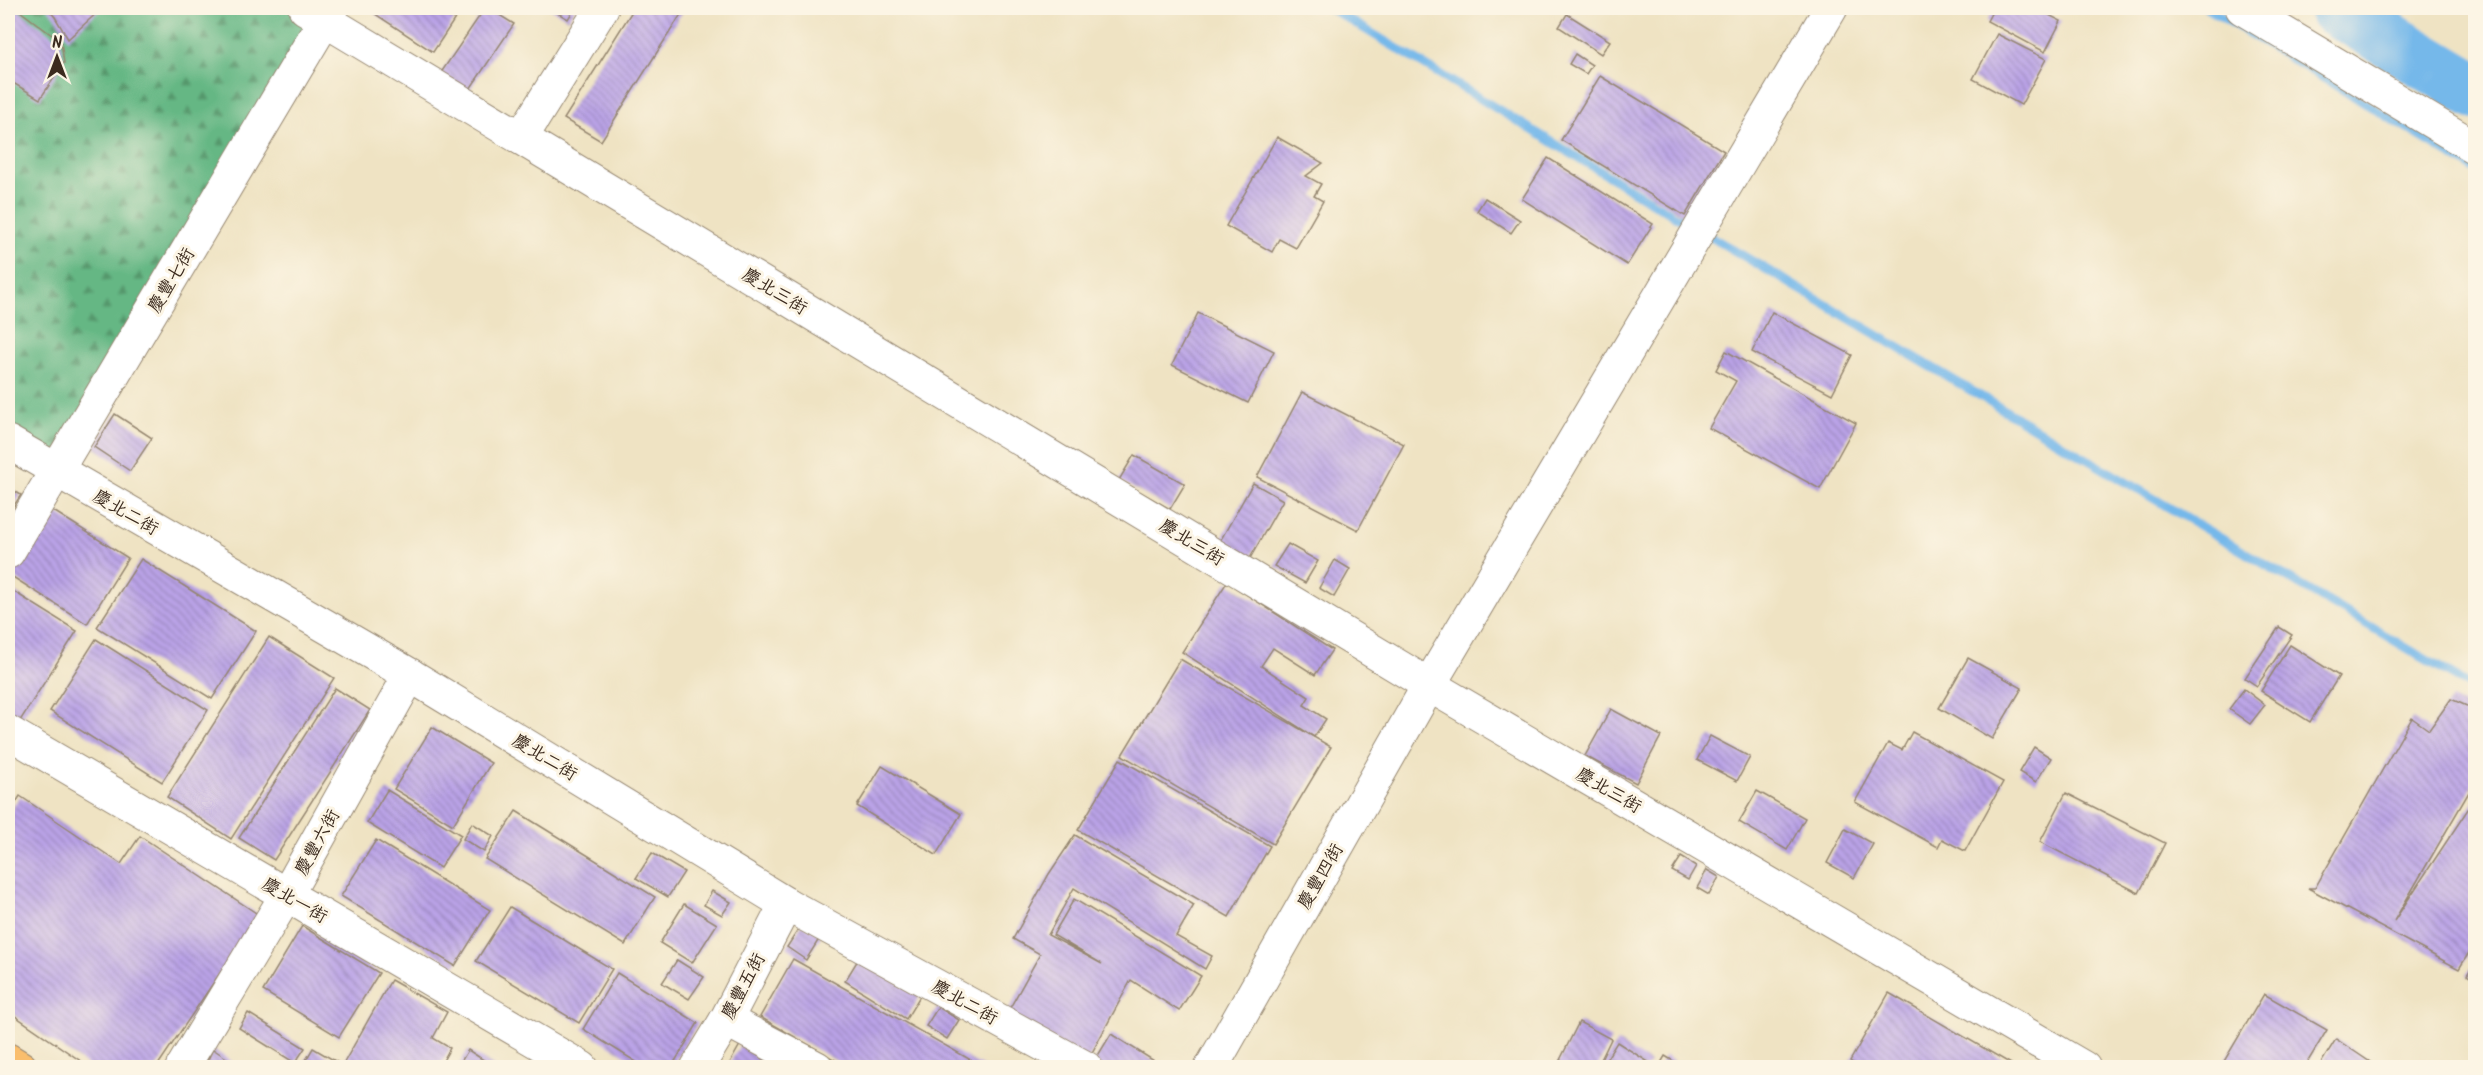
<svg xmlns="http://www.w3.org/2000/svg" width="2483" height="1075" font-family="Kalam,'LXGW WenKai TC',sans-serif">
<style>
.forest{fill:url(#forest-firs);stroke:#507051;stroke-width:1.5}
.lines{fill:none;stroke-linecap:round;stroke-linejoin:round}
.stream{stroke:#74b8ea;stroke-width:9}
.river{stroke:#74b8ea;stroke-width:56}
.building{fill:url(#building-back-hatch)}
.minor-casing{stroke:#958670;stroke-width:35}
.major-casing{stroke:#958670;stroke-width:35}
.minor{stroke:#fff;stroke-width:33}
.major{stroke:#fabe6d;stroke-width:33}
.labels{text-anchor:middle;stroke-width:6;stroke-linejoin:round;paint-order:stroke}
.street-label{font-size:18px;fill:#3b2a1e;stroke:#fcf5e5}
</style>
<defs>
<pattern id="forest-firs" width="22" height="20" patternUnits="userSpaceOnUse" patternTransform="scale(1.5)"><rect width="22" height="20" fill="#65b784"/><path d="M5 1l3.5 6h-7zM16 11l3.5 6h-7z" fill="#54956b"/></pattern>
<pattern id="building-back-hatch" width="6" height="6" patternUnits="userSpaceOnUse" patternTransform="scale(1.5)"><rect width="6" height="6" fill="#baa3e7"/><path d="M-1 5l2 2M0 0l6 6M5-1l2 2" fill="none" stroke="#9885bb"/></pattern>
</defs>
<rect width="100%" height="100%" fill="#fcf5e5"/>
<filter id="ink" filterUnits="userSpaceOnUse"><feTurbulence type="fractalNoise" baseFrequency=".0167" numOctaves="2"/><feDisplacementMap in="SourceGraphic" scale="12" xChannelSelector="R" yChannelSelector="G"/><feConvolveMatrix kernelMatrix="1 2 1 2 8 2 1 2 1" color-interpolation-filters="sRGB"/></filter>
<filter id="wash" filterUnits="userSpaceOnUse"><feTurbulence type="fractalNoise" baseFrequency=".008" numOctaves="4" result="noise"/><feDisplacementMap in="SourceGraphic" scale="24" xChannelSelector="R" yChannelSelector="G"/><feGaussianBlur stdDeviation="1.35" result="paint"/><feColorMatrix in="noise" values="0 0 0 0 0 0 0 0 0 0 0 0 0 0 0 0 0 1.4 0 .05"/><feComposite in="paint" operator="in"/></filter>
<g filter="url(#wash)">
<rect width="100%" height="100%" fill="#efe3c3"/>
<polygon class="forest" points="8,8 304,8 317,14 55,455 8,427"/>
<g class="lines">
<g class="stream">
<polyline points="1330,8 1683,221"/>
<polyline points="2207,8 2476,170"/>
<polyline points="1708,235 2476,689"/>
</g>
<polyline class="river" points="2336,8 2476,92"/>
</g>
<g id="blocks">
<g class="building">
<polygon points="8,8 16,8 61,42 64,63 40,99 8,80"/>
<polygon points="47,8 98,8 100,10 68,39 55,17"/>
<polygon points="366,8 462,8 433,52"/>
<polygon points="485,8 488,8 514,24 466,95 438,77"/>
<polygon points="549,8 575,8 568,19"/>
<polygon points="634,8 685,8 601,141 564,119"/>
<polygon points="1994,8 2035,8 2061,21 2045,52 1987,21"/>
<polygon points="1567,14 1610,41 1601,54 1559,27"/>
<polygon points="1997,34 2046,59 2021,105 1973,79"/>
<polygon points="1575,54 1592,65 1586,74 1569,64"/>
<polygon points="1600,76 1724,151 1685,216 1561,140"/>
<polygon points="1277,137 1323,163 1306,176 1321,184 1314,196 1323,201 1296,248 1279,239 1272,252 1226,226"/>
<polygon points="1548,158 1653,224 1627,265 1522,199"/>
<polygon points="1485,198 1520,220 1511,233 1477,211"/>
<polygon points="1772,312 1852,355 1832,394 1752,352"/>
<polygon points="1198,313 1274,351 1248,403 1172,365"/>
<polygon points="1726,351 1856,423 1820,489 1709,428 1736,381 1716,370"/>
<polygon points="1302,392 1404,444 1358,530 1257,477"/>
<polygon points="115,414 152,438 130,471 94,447"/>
<polygon points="1134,455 1185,484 1170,509 1119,480"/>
<polygon points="1253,483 1283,500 1249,560 1219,543"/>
<polygon points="8,487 21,495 11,510 8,508"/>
<polygon points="44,505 128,558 87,624 8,574 8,562"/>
<polygon points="1288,544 1318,561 1305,583 1274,566"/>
<polygon points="141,559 256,631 212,699 97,627"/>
<polygon points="1335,560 1350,569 1334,597 1319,588"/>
<polygon points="1227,582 1332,650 1315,675 1273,648 1261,666 1309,697 1304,705 1326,719 1314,737 1182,652"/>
<polygon points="8,588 77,631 18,724 8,718"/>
<polygon points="2279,627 2292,635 2257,686 2245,678"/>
<polygon points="269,637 334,678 231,839 167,797"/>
<polygon points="96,639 208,710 162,782 50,711"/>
<polygon points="2290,645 2339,676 2310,722 2261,691"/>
<polygon points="1968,658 2022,688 1992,739 1939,708"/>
<polygon points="1180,659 1331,747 1273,844 1122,755"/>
<polygon points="335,688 370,710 274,860 239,838"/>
<polygon points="2244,689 2265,705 2250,724 2229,709"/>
<polygon points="2451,699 2476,710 2476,780 2394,921 2476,797 2476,941 2459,969 2308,888 2315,888 2412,718 2429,730"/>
<polygon points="1611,709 1661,736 1636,783 1585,756"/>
<polygon points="432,727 491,763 453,825 394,789"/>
<polygon points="1912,732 2003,782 1965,851 1942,839 1938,847 1855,802 1888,743 1902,750"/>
<polygon points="1710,736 1750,757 1737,781 1697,760"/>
<polygon points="2034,747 2051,758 2036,782 2019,772"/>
<polygon points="1120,759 1270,846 1229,917 1078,830"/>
<polygon points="882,766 961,814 936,855 857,806"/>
<polygon points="387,790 461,835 440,868 367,823"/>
<polygon points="1757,791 1805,818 1787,850 1739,822"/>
<polygon points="2066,793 2165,843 2139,893 2040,842"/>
<polygon points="20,796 121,864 140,836 259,915 156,1068 91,1068 8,1011 8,815"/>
<polygon points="516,811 655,897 625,945 485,859"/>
<polygon points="472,823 493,836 484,852 463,839"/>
<polygon points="1845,829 1873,844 1854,878 1827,863"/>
<polygon points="1075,835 1194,905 1176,936 1212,956 1205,969 1074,888 1048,935 1102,964 1053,935 1074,899 1201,976 1179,1011 1131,980 1088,1060 1006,1015 1040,954 1013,939 1049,874"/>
<polygon points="376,840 490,910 455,966 341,896"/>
<polygon points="652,853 684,872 668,897 636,878"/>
<polygon points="1681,857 1696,866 1688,880 1672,871"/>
<polygon points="1707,870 1719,877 1709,895 1697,888"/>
<polygon points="712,891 731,902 722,915 704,905"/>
<polygon points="684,904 717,924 692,963 660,943"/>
<polygon points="510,907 612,969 579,1023 476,961"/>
<polygon points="802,924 821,936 806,960 787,947"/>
<polygon points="302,926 379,973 339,1037 263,991"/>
<polygon points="859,958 920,996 906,1019 845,981"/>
<polygon points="793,959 985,1068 849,1068 760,1017"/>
<polygon points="677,960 704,977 689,999 662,983"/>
<polygon points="2476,960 2476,981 2467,975"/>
<polygon points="617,973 698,1023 671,1068 646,1068 583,1029"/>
<polygon points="391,980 447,1012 433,1038 450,1048 439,1068 341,1068"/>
<polygon points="1889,993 2018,1068 1860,1068 1850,1061"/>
<polygon points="2264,994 2327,1030 2304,1068 2220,1068"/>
<polygon points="938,1007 959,1020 947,1039 926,1026"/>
<polygon points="248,1013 305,1048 295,1063 239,1028"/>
<polygon points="1579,1022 1611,1039 1597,1068 1556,1068"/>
<polygon points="1111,1034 1159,1064 1157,1068 1103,1068 1094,1062"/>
<polygon points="2336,1039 2379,1068 2318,1068"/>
<polygon points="1617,1042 1650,1063 1647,1068 1601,1068"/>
<polygon points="740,1045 778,1068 727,1068"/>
<polygon points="313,1048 337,1062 334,1068 307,1068 303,1065"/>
<polygon points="213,1049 241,1068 204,1068"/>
<polygon points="468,1050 496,1068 457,1068"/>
<polygon points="1665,1056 1685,1068 1658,1068"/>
</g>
</g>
</g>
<g filter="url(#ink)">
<use href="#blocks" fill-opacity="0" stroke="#958670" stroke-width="1.5"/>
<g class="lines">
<g class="minor-casing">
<g id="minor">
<polyline points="305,8 1429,685 2084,1068"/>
<polyline points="2242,8 2476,148"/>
<polyline points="521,138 602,8"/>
<polyline points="8,442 410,675 786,904 1086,1068"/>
<polyline points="8,552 332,8"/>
<polyline points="8,732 582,1068"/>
<polyline points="726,1020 817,1068"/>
<polyline points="182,1068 286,896 410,675"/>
<polyline points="697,1068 726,1020 786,904"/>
<polyline points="1211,1068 1429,685 1831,8"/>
</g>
</g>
<g class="major-casing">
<polyline id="major" points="8,1060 21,1068"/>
</g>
<use href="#minor" class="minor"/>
<use href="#major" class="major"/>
</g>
</g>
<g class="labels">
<g class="street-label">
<text transform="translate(171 280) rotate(-59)" y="6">慶豐七街</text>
<text transform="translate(775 291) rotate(31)" y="6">慶北三街</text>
<text transform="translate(126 512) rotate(30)" y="6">慶北二街</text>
<text transform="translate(1192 542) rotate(31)" y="6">慶北三街</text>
<text transform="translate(545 757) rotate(31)" y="6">慶北二街</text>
<text transform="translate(1609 790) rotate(30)" y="6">慶北三街</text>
<text transform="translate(317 842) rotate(-61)" y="6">慶豐六街</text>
<text transform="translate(1320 876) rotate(-60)" y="6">慶豐四街</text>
<text transform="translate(295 900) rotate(30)" y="6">慶北一街</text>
<text transform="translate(743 986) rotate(-62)" y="6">慶豐五街</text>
<text transform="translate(965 1002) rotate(29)" y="6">慶北二街</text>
</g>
</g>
<rect width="2483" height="1075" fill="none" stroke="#fcf5e5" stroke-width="30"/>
<g transform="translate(57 57)" stroke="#fcf5e5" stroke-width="4.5" paint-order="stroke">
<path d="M0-4.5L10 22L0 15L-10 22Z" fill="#3b2a1e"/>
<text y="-9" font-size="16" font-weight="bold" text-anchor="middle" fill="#3b2a1e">N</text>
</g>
</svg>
